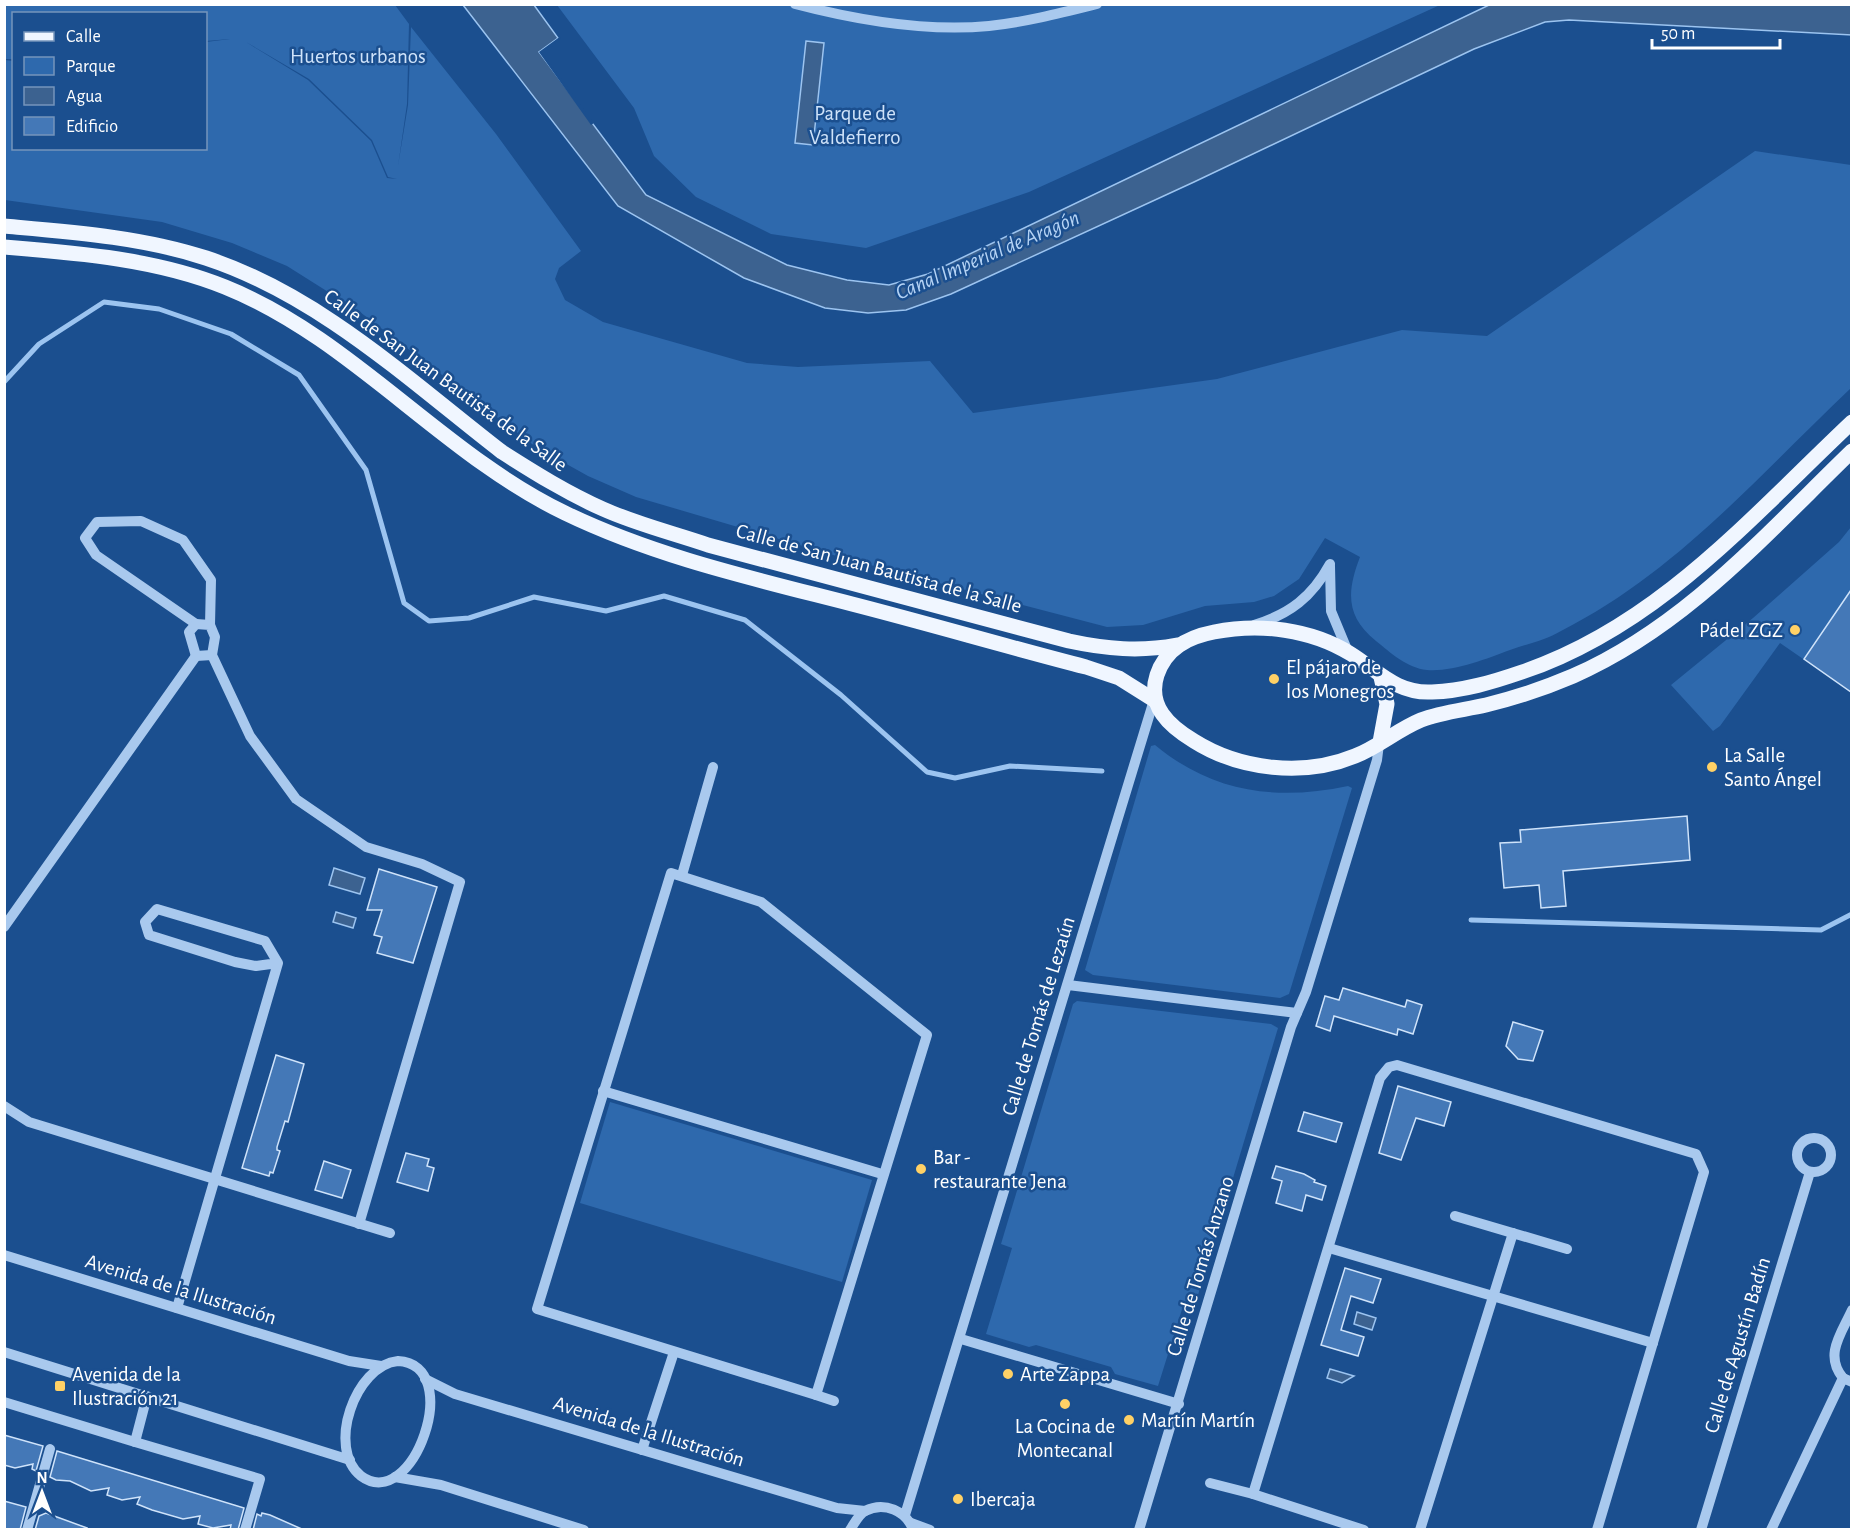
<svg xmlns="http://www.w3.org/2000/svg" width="1856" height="1534" font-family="'Alegreya Sans',sans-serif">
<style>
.green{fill:#2e69ad;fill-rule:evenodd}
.water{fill:#3c6290;stroke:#9cc4f0;stroke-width:1.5}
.pier{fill:#1b4f8f}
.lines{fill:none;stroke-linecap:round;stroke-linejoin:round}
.stream{stroke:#9cc4f0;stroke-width:5}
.building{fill:#4478b7;stroke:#cfe3fa;stroke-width:1.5}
.minor{stroke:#a9c9ee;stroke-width:10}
.major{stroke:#f0f6ff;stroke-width:15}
.poi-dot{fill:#ffd166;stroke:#1b4f8f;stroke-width:2}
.labels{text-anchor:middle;stroke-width:5;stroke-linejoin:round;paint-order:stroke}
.park-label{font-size:21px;fill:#cfe3fa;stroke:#1b4f8f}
.street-label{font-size:21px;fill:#fff;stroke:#1b4f8f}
.poi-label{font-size:21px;fill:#fff;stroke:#1b4f8f;text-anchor:start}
.water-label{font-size:22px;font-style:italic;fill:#b5d3f5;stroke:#1b4f8f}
</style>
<rect width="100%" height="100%" fill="#1b4f8f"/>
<g class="green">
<path d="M5,4L395,5L409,24L407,104L398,166L408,105L411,27L496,134L581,251L559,268L555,279L565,300L603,322L747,363L798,367L930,361L973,413L1217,379L1402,330L1487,336L1755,151L1851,165V388C1758,476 1677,572 1561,631C1546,640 1527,644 1510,650C1486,659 1453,672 1427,670C1407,668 1391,653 1376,641C1345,616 1347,591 1360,557L1325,538L1299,579L1274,596L1254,602L1205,606L1143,625L1107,627L840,557L636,497L588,476L536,447L360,312L287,266L232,243L162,222L5,200V60L13,61L14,148H206V42L230,39L206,41V14H14L13,59H5ZM246,42L309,79L372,140L388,177L397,179L387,178L371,141L308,80Z"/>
<polygon points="557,5 1440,5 1029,192 866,248 771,234 696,197 654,156 634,108"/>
<polygon points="1851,527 1851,692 1780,643 1720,726 1713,731 1671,685 1753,618 1839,542"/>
<path d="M1155,745C1213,793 1277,801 1348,786L1352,788L1289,994L1280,998L1093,975L1085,970L1151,746Z"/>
<polygon points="1077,1001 1271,1024 1278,1028 1195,1305 1184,1303 1158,1386 1115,1374 1111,1367 1036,1345 1029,1347 986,1334 1012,1248 1001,1244 1073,1004"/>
<polygon points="610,1102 872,1180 842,1282 580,1203"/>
</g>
<g class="water">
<polygon points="463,5 534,5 558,38 539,52 646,195 787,265 847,280 889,285 928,274 1489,5 1851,5 1852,35 1569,20 1545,22 1474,49 1194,182 951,294 906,310 868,313 825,308 744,278 618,206"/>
<polygon points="806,41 824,43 813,145 795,143"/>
<polygon points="334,868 365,878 360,894 329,885"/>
<polygon points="336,912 356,918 353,928 333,922"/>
<polygon points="1357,1312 1376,1318 1372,1330 1354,1324"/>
<polygon points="1330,1369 1354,1376 1342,1383 1327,1378"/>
</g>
<polygon class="pier" points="561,36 560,40 543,53 594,123 591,125 539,52"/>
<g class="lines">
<g class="stream">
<polyline points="4,382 39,344 104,302 159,309 231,334 299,375 366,470 404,603 429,621 469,618 534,597 606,611 664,596 745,620 841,695 927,772 955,778 1010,766 1102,771"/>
<polyline points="1471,920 1821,930 1852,914"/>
</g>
</g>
<g class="building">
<polygon points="1851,590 1851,692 1804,659"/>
<polygon points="1687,816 1690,860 1563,871 1566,906 1541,908 1539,885 1504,888 1500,843 1521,842 1520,830"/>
<polygon points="379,869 437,887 413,963 377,953 382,937 374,935 382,910 367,910"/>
<polygon points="1343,988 1405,1007 1407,1000 1422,1005 1413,1034 1398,1029 1397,1035 1334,1016 1330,1031 1316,1026 1325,996 1339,1000"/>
<polygon points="1513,1022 1543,1031 1533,1061 1518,1059 1506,1046"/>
<polygon points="276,1055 304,1064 288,1122 285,1121 277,1147 277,1150 280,1151 273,1173 270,1172 269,1176 242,1168"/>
<polygon points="1398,1086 1451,1102 1444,1126 1416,1118 1401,1160 1379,1153"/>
<polygon points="1304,1112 1342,1123 1336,1142 1298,1131"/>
<polygon points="406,1153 429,1159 427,1166 434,1168 428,1191 397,1182"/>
<polygon points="324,1161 351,1170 342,1198 315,1190"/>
<polygon points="1276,1166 1304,1174 1315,1180 1314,1182 1326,1186 1322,1200 1306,1195 1302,1211 1276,1203 1282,1181 1272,1178"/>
<polygon points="1345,1268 1381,1279 1373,1303 1351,1296 1341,1330 1364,1337 1358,1356 1321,1345"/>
<polygon points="4,1435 43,1446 36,1471 32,1469 33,1464 15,1468 4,1465"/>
<polygon points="57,1451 244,1508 238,1530 230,1530 231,1525 213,1528 198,1524 200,1516 183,1519 152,1510 137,1504 140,1497 122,1500 107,1495 109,1488 91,1491 70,1481 56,1480 50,1477"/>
<polygon points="4,1501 26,1507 20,1530 5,1530"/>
<polygon points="46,1513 87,1528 86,1530 35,1530 39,1516"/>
<polygon points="262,1513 270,1515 304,1530 253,1530 257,1514 261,1516"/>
</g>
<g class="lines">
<g class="minor">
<path d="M795,4C856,20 926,32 989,26C1026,22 1061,13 1097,4"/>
<polyline points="1330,566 1331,611 1348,652"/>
<polyline points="196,624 96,555 85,538 97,522 141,521 183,540 211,580 210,625"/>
<path d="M1254,625C1290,614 1312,597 1330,564"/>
<polyline points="212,655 196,656 189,632 196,624 210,625 215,637 212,655 250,736 296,799 366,847 422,864 460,882 359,1224"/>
<polygon points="671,873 761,902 927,1035 816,1395 537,1309"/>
<polyline points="682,875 713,767"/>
<polyline points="4,927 196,656"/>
<polyline points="1068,985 1297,1013"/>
<polyline points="603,1091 882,1174"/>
<polyline points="4,1106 29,1122 390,1233"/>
<circle cx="1814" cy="1155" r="17"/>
<polyline points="1455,1216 1567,1249"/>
<polyline points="1329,1248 1653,1343"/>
<polyline points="4,1255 349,1361 381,1366"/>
<polyline points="177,1308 278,963 265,941 157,909 145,922 149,935 235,962 256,966 278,963"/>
<polyline points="961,1339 1179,1404"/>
<polyline points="4,1352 350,1460"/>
<path d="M398,1361C466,1364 413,1515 361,1476C326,1449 355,1365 398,1361Z"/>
<path d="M1843,1378C1824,1355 1841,1334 1852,1310"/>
<polyline points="425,1379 455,1394 837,1508 865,1511"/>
<polyline points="816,1395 834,1401"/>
<polyline points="147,1396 135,1442 260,1479 245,1530"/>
<polyline points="4,1402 135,1442"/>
<polyline points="642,1450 674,1352"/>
<polyline points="395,1477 441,1485 584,1530"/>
<polyline points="1210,1483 1253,1494"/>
<polyline points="905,1515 1154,700"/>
<polyline points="911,1523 930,1530"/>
<polyline points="27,1530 50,1449"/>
<path d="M850,1530C854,1524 859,1514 865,1511C884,1501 907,1511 913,1530"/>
<polyline points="1139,1530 1291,1027 1306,992 1377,760 1379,744"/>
<polyline points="1364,1530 1253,1494 1380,1078 1389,1067 1397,1065 1696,1154 1704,1172 1597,1530"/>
<polyline points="1420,1530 1513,1233"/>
<polyline points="1701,1530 1810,1172"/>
<polyline points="1771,1530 1843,1378 1852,1382"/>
</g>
<g class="major">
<path d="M4,226C72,232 142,237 206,258C319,295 410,381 502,452C535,473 567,493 603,509C636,524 673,533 708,545L1069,641C1106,649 1140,652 1177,645"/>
<path d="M4,247C78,253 156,259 225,287C352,338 442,454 565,513C656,557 755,579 852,604C930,624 1008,647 1086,667L1119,678L1154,700"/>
<path d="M1852,422C1750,518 1658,626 1522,672C1493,682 1463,691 1432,692C1397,694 1378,671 1351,654C1311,629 1260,623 1214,632C1188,637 1166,648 1157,675C1147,706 1169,726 1194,741C1240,770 1304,777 1355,756C1378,747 1397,730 1421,720C1441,712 1464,710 1486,705C1515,698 1545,688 1573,676C1685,627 1766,534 1852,451"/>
<polyline points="1380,742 1387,704 1381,677"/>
</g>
</g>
<g class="poi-dot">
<circle cx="1795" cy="630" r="6"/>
<circle cx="1274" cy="679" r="6"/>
<circle cx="1712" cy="767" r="6"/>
<circle cx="921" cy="1169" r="6"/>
<circle cx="1008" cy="1374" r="6"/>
<rect x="54" y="1380" width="12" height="12" rx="3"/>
<circle cx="1065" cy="1404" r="6"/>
<circle cx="1129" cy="1420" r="6"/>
<circle cx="958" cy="1499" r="6"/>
</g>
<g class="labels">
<g class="park-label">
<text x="358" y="63">Huertos urbanos</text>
<text x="855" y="120">Parque de<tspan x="855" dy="24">Valdefierro</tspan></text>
</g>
<g class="street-label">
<text transform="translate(446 380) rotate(36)" y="7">Calle de San Juan Bautista de la Salle</text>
<text transform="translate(879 568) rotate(15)" y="7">Calle de San Juan Bautista de la Salle</text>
<text transform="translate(1038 1016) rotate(-73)" y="7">Calle de Tomás de Lezaún</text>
<text transform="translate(1200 1266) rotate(-73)" y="7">Calle de Tomás Anzano</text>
<text transform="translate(181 1289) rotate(17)" y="7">Avenida de la Ilustración</text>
<text transform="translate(1737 1345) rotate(-73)" y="7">Calle de Agustín Badín</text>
<text transform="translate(649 1431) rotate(17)" y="7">Avenida de la Ilustración</text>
</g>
<g class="poi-label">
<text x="1783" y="637" text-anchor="end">Pádel ZGZ</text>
<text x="1286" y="674">El pájaro de<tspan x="1286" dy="24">los Monegros</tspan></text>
<text x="1724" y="762">La Salle<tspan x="1724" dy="24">Santo Ángel</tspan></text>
<text x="933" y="1164">Bar -<tspan x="933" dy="24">restaurante Jena</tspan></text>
<text x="72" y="1381">Avenida de la<tspan x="72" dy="24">Ilustración 21</tspan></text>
<text x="1020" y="1381">Arte Zappa</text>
<text x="1141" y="1427">Martín Martín</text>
<text x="1065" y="1433" text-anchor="middle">La Cocina de<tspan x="1065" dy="24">Montecanal</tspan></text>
<text x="970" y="1506">Ibercaja</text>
</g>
<g class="water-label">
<text transform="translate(987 254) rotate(-23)" y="8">Canal Imperial de Aragón</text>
</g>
</g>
<rect width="1856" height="1534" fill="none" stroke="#ffffff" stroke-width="12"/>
<rect x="12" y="12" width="195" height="138" fill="#1b4f8f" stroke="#7695bc" stroke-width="1.5"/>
<rect x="24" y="32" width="30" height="9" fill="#f0f6ff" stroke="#7695bc" stroke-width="1.5"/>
<text x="66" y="42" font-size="18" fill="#ffffff">Calle</text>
<rect x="24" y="57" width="30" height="18" fill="#2e69ad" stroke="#7695bc" stroke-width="1.5"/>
<text x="66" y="72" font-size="18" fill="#ffffff">Parque</text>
<rect x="24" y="87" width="30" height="18" fill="#3c6290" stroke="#7695bc" stroke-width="1.5"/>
<text x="66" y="102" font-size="18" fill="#ffffff">Agua</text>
<rect x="24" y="117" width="30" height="18" fill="#4478b7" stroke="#7695bc" stroke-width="1.5"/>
<text x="66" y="132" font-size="18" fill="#ffffff">Edificio</text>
<g transform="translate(42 1492)" stroke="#1b4f8f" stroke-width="4.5" paint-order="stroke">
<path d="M0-4.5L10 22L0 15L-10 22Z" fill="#ffffff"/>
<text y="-9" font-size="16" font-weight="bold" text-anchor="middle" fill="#ffffff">N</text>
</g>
<path d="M1652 39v9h128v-9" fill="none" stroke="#ffffff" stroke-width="3"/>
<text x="1661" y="39" font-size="18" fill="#ffffff" stroke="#1b4f8f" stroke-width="4.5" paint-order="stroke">50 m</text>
</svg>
